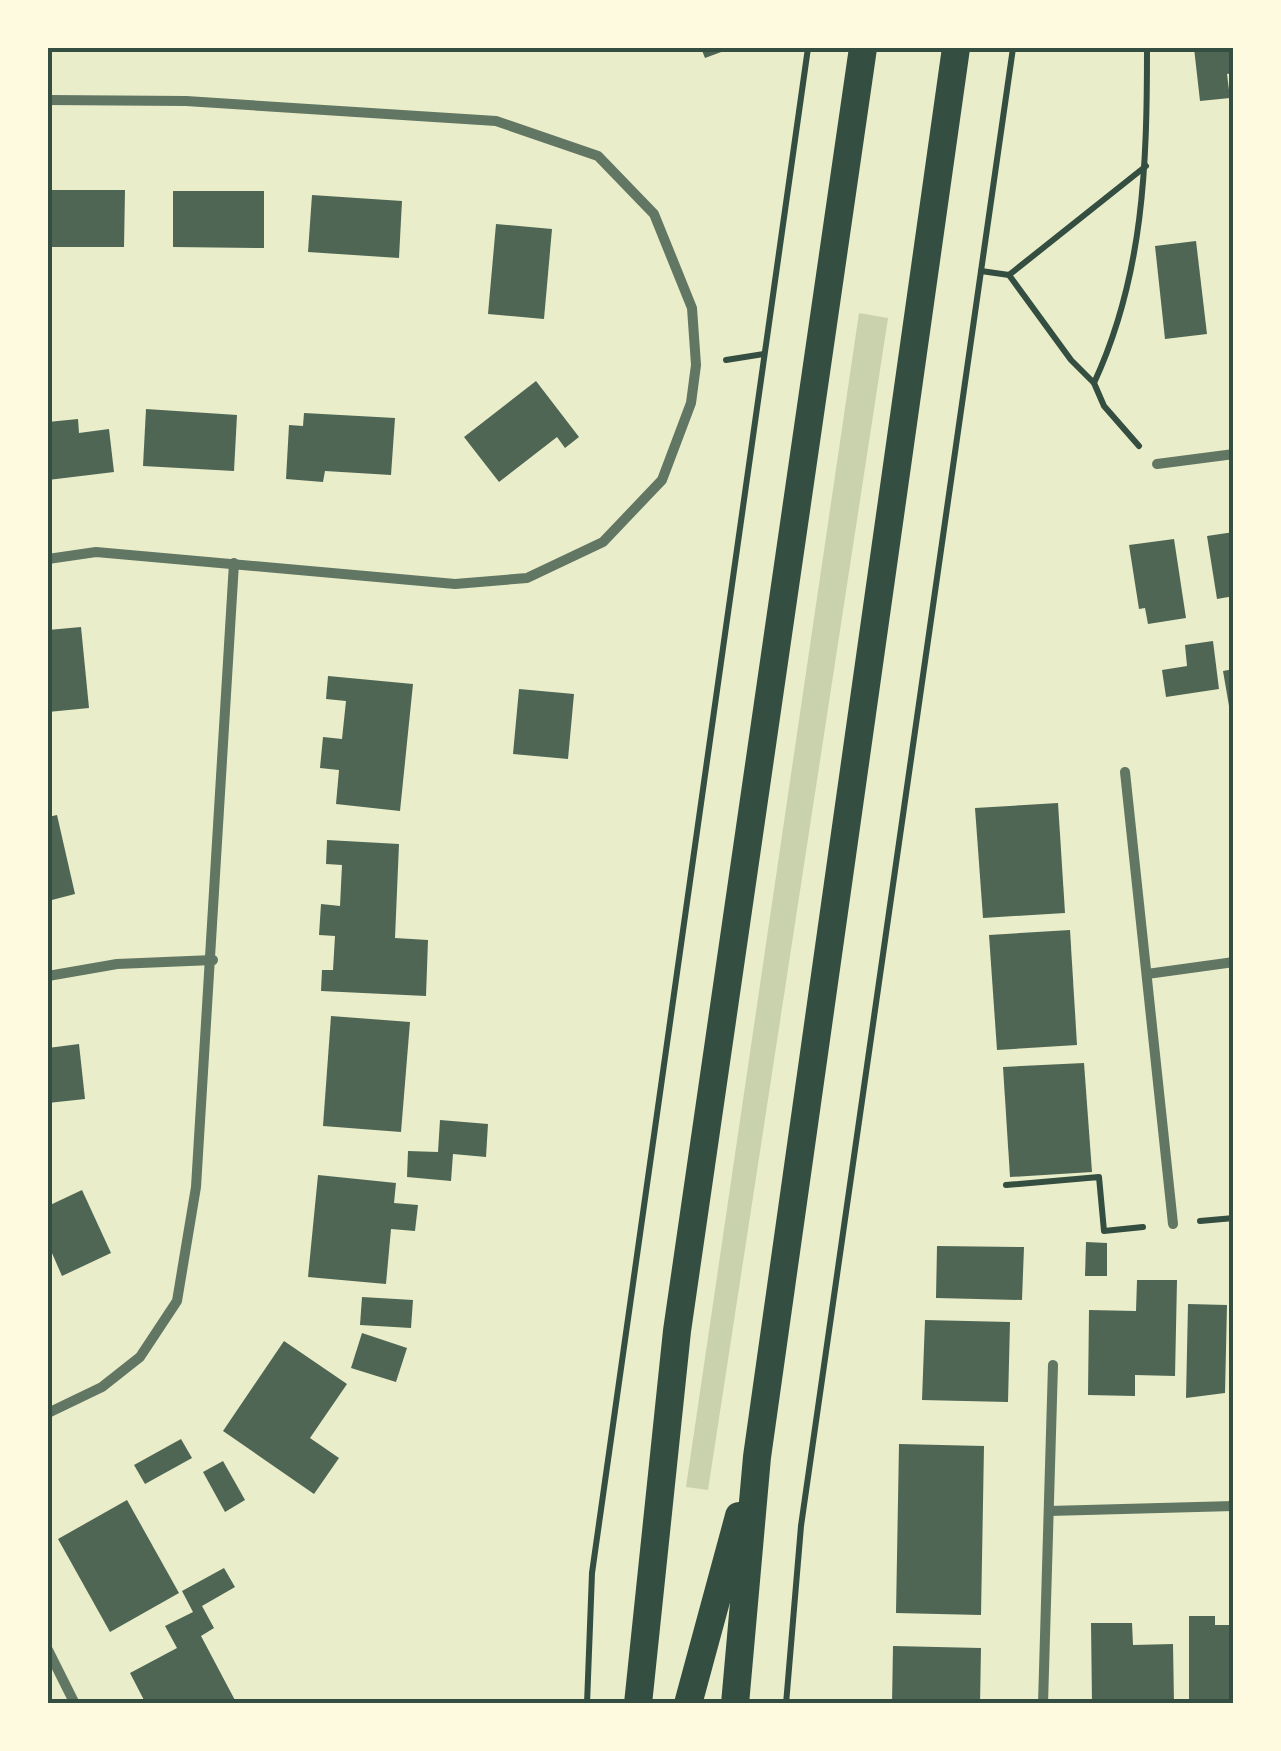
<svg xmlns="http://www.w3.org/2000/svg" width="1281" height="1751" font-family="Spectral,serif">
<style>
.green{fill:#cad2ad}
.building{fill:#4f6655}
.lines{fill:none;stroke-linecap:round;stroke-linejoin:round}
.path{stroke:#344e41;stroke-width:6}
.minor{stroke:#617663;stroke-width:10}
.trunk{stroke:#344e41;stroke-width:28}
.neatline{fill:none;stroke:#344e41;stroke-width:4}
</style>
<rect width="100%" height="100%" fill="#e9edc9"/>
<polygon class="green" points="859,313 888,318 708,1490 686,1487"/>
<g class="building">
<polygon points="701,48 732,48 705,58"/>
<polygon points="1194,48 1234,48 1234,73 1227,74 1230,98 1200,101"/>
<polygon points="48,190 125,190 124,247 48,247"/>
<polygon points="173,191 264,191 264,248 173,247"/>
<polygon points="312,195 402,201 399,258 308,252"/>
<polygon points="496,224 552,229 544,319 488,314"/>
<polygon points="1196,241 1207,334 1165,339 1155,246"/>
<polygon points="536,381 579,437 565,448 557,437 499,482 464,437"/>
<polygon points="146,409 237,415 234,471 143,466"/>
<polygon points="304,413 395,418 391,475 325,471 323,482 286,479 289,425 303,426"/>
<polygon points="78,419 79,433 109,429 114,472 48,480 48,422"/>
<polygon points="1234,532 1234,596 1217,599 1207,536"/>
<polygon points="1174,539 1186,618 1148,624 1145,608 1139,609 1129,545"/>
<polygon points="81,627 89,708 48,712 48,630"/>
<polygon points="1213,641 1219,689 1166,697 1162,670 1187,666 1185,645"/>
<polygon points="1234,669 1234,705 1229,706 1223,671"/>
<polygon points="328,676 413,684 400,811 336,804 339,770 320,768 323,737 342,739 346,701 326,699"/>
<polygon points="519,689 574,694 568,759 513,754"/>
<polygon points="1058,803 1065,913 983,918 975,808"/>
<polygon points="57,815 75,894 48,901 48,817"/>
<polygon points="327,840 399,844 395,938 428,940 426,996 321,991 322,970 333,970 335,936 319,935 321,904 340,906 342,865 326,864"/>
<polygon points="1070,930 1077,1045 997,1050 989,935"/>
<polygon points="331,1016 410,1022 401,1132 323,1126"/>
<polygon points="79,1044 85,1099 48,1103 48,1048"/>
<polygon points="1084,1063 1092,1172 1010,1177 1003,1067"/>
<polygon points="440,1120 488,1124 486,1157 453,1154 451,1181 407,1177 408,1151 438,1152"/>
<polygon points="318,1175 396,1183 394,1203 418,1205 415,1231 391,1229 386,1284 308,1277"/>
<polygon points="82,1190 111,1253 62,1276 48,1244 48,1206"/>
<polygon points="1086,1242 1107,1243 1107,1276 1085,1276"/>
<polygon points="937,1246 1024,1247 1022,1300 936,1298"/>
<polygon points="1137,1280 1177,1280 1175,1376 1135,1375 1135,1396 1088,1395 1089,1310 1136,1311"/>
<polygon points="362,1297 413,1300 411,1328 360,1325"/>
<polygon points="1188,1304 1227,1305 1225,1393 1186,1398"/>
<polygon points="925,1320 1010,1322 1008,1402 922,1400"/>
<polygon points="362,1333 407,1348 396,1382 351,1368"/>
<polygon points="284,1341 347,1384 310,1438 339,1458 314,1494 223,1431"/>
<polygon points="181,1439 192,1458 145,1484 134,1465"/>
<polygon points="899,1444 984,1446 981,1615 896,1613"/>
<polygon points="223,1461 245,1500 225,1512 203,1472"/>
<polygon points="127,1500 179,1593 110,1632 58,1539"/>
<polygon points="224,1568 235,1587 202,1606 214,1628 201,1636 237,1704 146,1704 130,1673 177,1648 165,1626 193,1612 182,1591"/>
<polygon points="1189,1616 1215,1616 1215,1625 1234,1625 1234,1704 1189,1704"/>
<polygon points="1091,1623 1132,1623 1133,1645 1173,1644 1174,1704 1092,1704"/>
<polygon points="893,1646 981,1648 980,1704 892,1704"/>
</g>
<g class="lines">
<g class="path">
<polyline points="981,271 1009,275 1146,166"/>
<polyline points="1009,275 1071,360 1094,383"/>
<polyline points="726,360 764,354"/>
<path d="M1139,446L1104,406L1094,383C1144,275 1147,164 1147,48"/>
<polyline points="1006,1185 1099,1177 1104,1231 1143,1227"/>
<polyline points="1200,1221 1234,1218"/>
<polyline points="587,1704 592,1573 808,48"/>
<polyline points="786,1704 801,1526 1013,48"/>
</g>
<g class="minor">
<polyline points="48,100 186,101 496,121 598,156 654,214 692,308 696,365 691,403 662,480 603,542 527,578 455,584 96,552 48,559"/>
<polyline points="1157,464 1234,454"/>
<polyline points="1125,772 1173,1224"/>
<polyline points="1147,974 1234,962"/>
<polyline points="48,976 117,964 213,960"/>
<polyline points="48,1413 102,1387 140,1357 177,1301 196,1187 234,563"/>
<polyline points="1049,1511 1234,1506"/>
<polyline points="48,1650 75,1704"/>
<polyline points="1043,1704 1053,1365"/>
</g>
<g class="trunk">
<polyline points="638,1704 677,1331 863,48"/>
<polyline points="688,1704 739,1516"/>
<polyline points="735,1704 757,1457 956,48"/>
</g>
</g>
<rect width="1281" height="1751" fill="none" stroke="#fefae0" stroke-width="100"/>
<rect x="50" y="50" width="1181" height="1651" class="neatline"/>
</svg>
